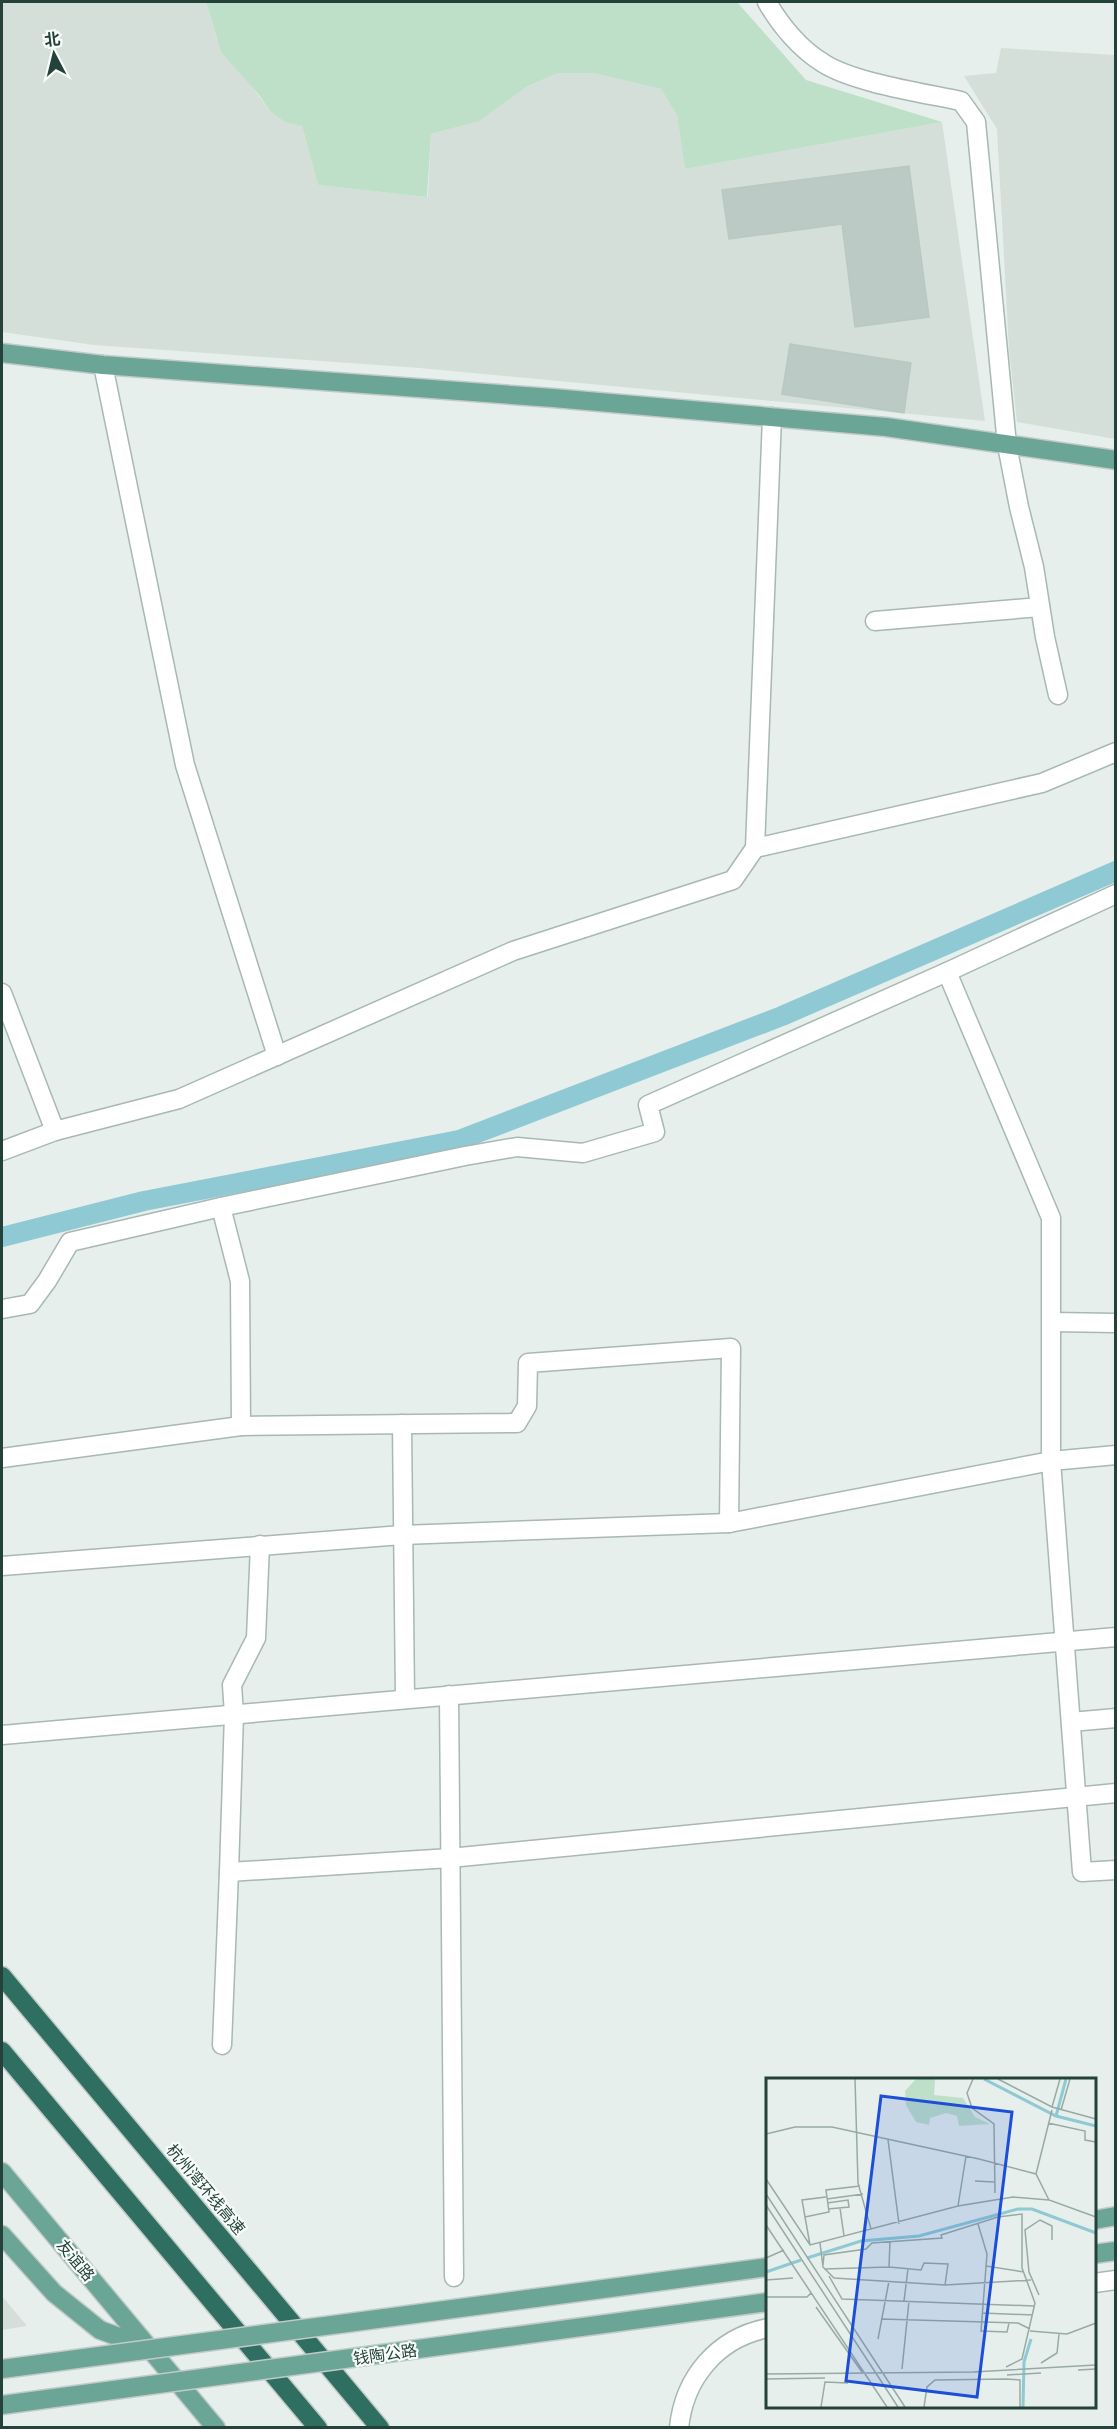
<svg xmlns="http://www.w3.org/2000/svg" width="1117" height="2429" font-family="Karla,'Noto Sans SC',sans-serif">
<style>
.built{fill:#d4dfda}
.green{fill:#bfe0c8}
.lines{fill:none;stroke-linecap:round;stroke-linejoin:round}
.canal{stroke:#8ec9d4;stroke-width:20}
.building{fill:#bbcac4;stroke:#b8c9c2;stroke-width:1.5}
.minor-casing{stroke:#a8b8b2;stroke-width:21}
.major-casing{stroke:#c2cac8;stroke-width:21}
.highway-casing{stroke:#c2cac8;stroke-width:21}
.minor{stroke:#fff;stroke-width:18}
.major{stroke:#6aa596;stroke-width:18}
.highway{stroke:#2f6f62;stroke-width:18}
.major-bridge-casing{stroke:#c2cac8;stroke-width:21;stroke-linecap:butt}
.major-bridge{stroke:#6aa596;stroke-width:18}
.labels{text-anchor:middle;stroke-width:4.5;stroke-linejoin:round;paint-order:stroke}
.street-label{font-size:16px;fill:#24423a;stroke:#f7fbf9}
.inset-river{fill:none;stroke:#8ec9d4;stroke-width:3}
.inset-road{fill:none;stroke:#98aaa4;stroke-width:1.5}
.view{fill:#1d4ed8;fill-opacity:0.15;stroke:#1d4ed8;stroke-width:3}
.inset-edge{fill:none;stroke:#24423a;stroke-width:3}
</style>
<rect width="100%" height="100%" fill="#e6efeb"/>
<g class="built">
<polygon points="2,2 206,2 217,40 270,111 302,126 318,185 428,197 431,134 463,125 526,87 558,73 593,73 661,89 677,114 685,169 942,122 985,421 420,368 94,345 2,332"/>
<polygon points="1001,48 1115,55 1115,439 1017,422 1009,349 997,129 964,76 996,73"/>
<polygon points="2,2296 27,2326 2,2330"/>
</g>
<polygon class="green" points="206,2 737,2 806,80 942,122 685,169 677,115 661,89 593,73 558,73 526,87 479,121 431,134 427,197 318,185 302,126 285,122 270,111 259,95 221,52"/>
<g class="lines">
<polyline class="canal" points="2,1237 144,1201 459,1140 782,1016 1116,871"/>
</g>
<g class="building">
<polygon points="909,166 929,317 855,327 842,224 729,239 722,190"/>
<polygon points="790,344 911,363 904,413 782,394"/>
</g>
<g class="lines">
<g class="minor-casing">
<g id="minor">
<path d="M767,2C780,25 800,49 823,63C854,83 924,93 961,101L976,122L1007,445L1019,507L1034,567L1045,637L1058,695"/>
<polyline points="103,365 185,765 277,1056"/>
<polyline points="875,621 1040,607"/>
<polyline points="755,848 1042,783 1116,752"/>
<polyline points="947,972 1051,1218 1051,1461 1082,1872 1116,1870"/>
<polyline points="2,993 55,1131"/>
<polyline points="2,1151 55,1131 179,1099 513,951 733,880 755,848 772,417"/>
<polyline points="221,1207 240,1281 241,1426"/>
<polyline points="2,1309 30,1304 47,1281 70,1242 221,1207 465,1156 517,1147 583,1153 655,1132 648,1105 947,972 1116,894"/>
<polyline points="1052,1322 1116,1323"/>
<polyline points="402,1424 405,1699"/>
<polyline points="2,1458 241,1426 517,1423 527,1406 528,1363 731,1348 729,1523"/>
<polyline points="2,1566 402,1535 729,1523 1051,1461 1116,1455"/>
<polyline points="449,1695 454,2277"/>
<polyline points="1071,1722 1116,1718"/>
<polyline points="2,1735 1116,1637"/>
<polyline points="229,1872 450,1858 1116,1793"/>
<polyline points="222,2045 229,1872 234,1714 232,1685 256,1638 260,1545"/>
<polyline points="1094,2283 1116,2280"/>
<path d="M679,2428C684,2378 717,2338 768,2328"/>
</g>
</g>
<g class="major-casing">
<g id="major">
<polyline points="2,353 103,365 553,398 886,427 1116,460"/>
<polyline points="2,2172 216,2428"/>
<polyline points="1094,2220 1116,2216"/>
<polyline points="2,2235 54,2293 100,2330 149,2348"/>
<polyline points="1094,2254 1116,2251"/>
</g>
</g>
<g class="highway-casing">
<g id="highway">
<polyline points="2,1976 380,2428"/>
<polyline points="2,2051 318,2428"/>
</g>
</g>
<use href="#minor" class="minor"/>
<use href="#major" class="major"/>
<use href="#highway" class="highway"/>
<g class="major-bridge-casing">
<g id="major-bridge">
<polyline points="2,2369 768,2267"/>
<polyline points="2,2405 768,2302"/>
</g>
</g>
<use href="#major-bridge" class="major-bridge"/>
</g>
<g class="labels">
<g class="street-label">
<text transform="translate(206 2189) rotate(50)" y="6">杭州湾环线高速</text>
<text transform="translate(76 2260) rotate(50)" y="6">友谊路</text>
<text transform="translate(385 2354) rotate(-8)" y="6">钱陶公路</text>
</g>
</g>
<g transform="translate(766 2078)">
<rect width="330" height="330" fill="#e6efeb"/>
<path d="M150,1H169L168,17L197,20L209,39L224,46L193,48L191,38L180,35L164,40L163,47L150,44L140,27L139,13Z" fill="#bfe0c8"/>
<path class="inset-river" d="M218,1L290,38L330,48M290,38L300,1M41,180L95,163L153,158L252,131H266L330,155M0,194L35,182M257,329L258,284L265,261"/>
<path class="inset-road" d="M89,1L92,105L105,151M207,1L201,15L206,30L228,46L229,115M232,1L286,29L330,41M286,29L294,1M295,32L304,1M282,45L319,53V62L330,64M0,56L29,49H66L213,81L270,96L283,122L330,139M122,62L133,146M270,96L286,32M0,101L44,167L192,128L247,119L283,122M209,103L228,104M0,116L139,329M61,121L97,116M61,125L82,122L83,129L62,131M0,127L132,329M192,128L200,78M74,130L78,158M39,139L63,134L60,112L94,108M212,146L221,176L215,253L241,254L243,245M0,147L121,329M54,165L57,189L68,200L179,207L265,202M44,167L36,122L60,119M0,180L18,172M57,187L58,177L100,171L106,165L176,160L175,157L232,139L256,136V190L269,225L256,281L240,289M220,188L258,194M123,189L124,163M58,191L123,189L155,192L158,185L182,186L179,207M63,198L76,221L268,228M0,202L27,200M273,217L263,194L259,152L274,142L286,148V162M0,219H41L45,215M138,223L142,191M50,229L96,294M216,235L267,237M115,241L252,245L264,251M264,253L301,256L330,245M112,261L123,203M275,285L291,275L293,256M136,291L143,223M312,292L330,291M0,296L207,294L330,287M241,297L275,295M0,301L59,300M55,329L59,304L82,305M158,329L161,309L169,302L240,301L254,302V329"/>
<path class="view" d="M115,18L246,34L211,319L80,303Z"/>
<rect width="330" height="330" class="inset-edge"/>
</g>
<rect width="1117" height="2429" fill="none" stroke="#24423a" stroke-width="6"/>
<g transform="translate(54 54) rotate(353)" stroke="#f7fbf9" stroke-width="4.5" paint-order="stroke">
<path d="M0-4.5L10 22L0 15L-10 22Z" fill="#24423a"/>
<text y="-9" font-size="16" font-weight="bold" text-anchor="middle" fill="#24423a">北</text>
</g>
</svg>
